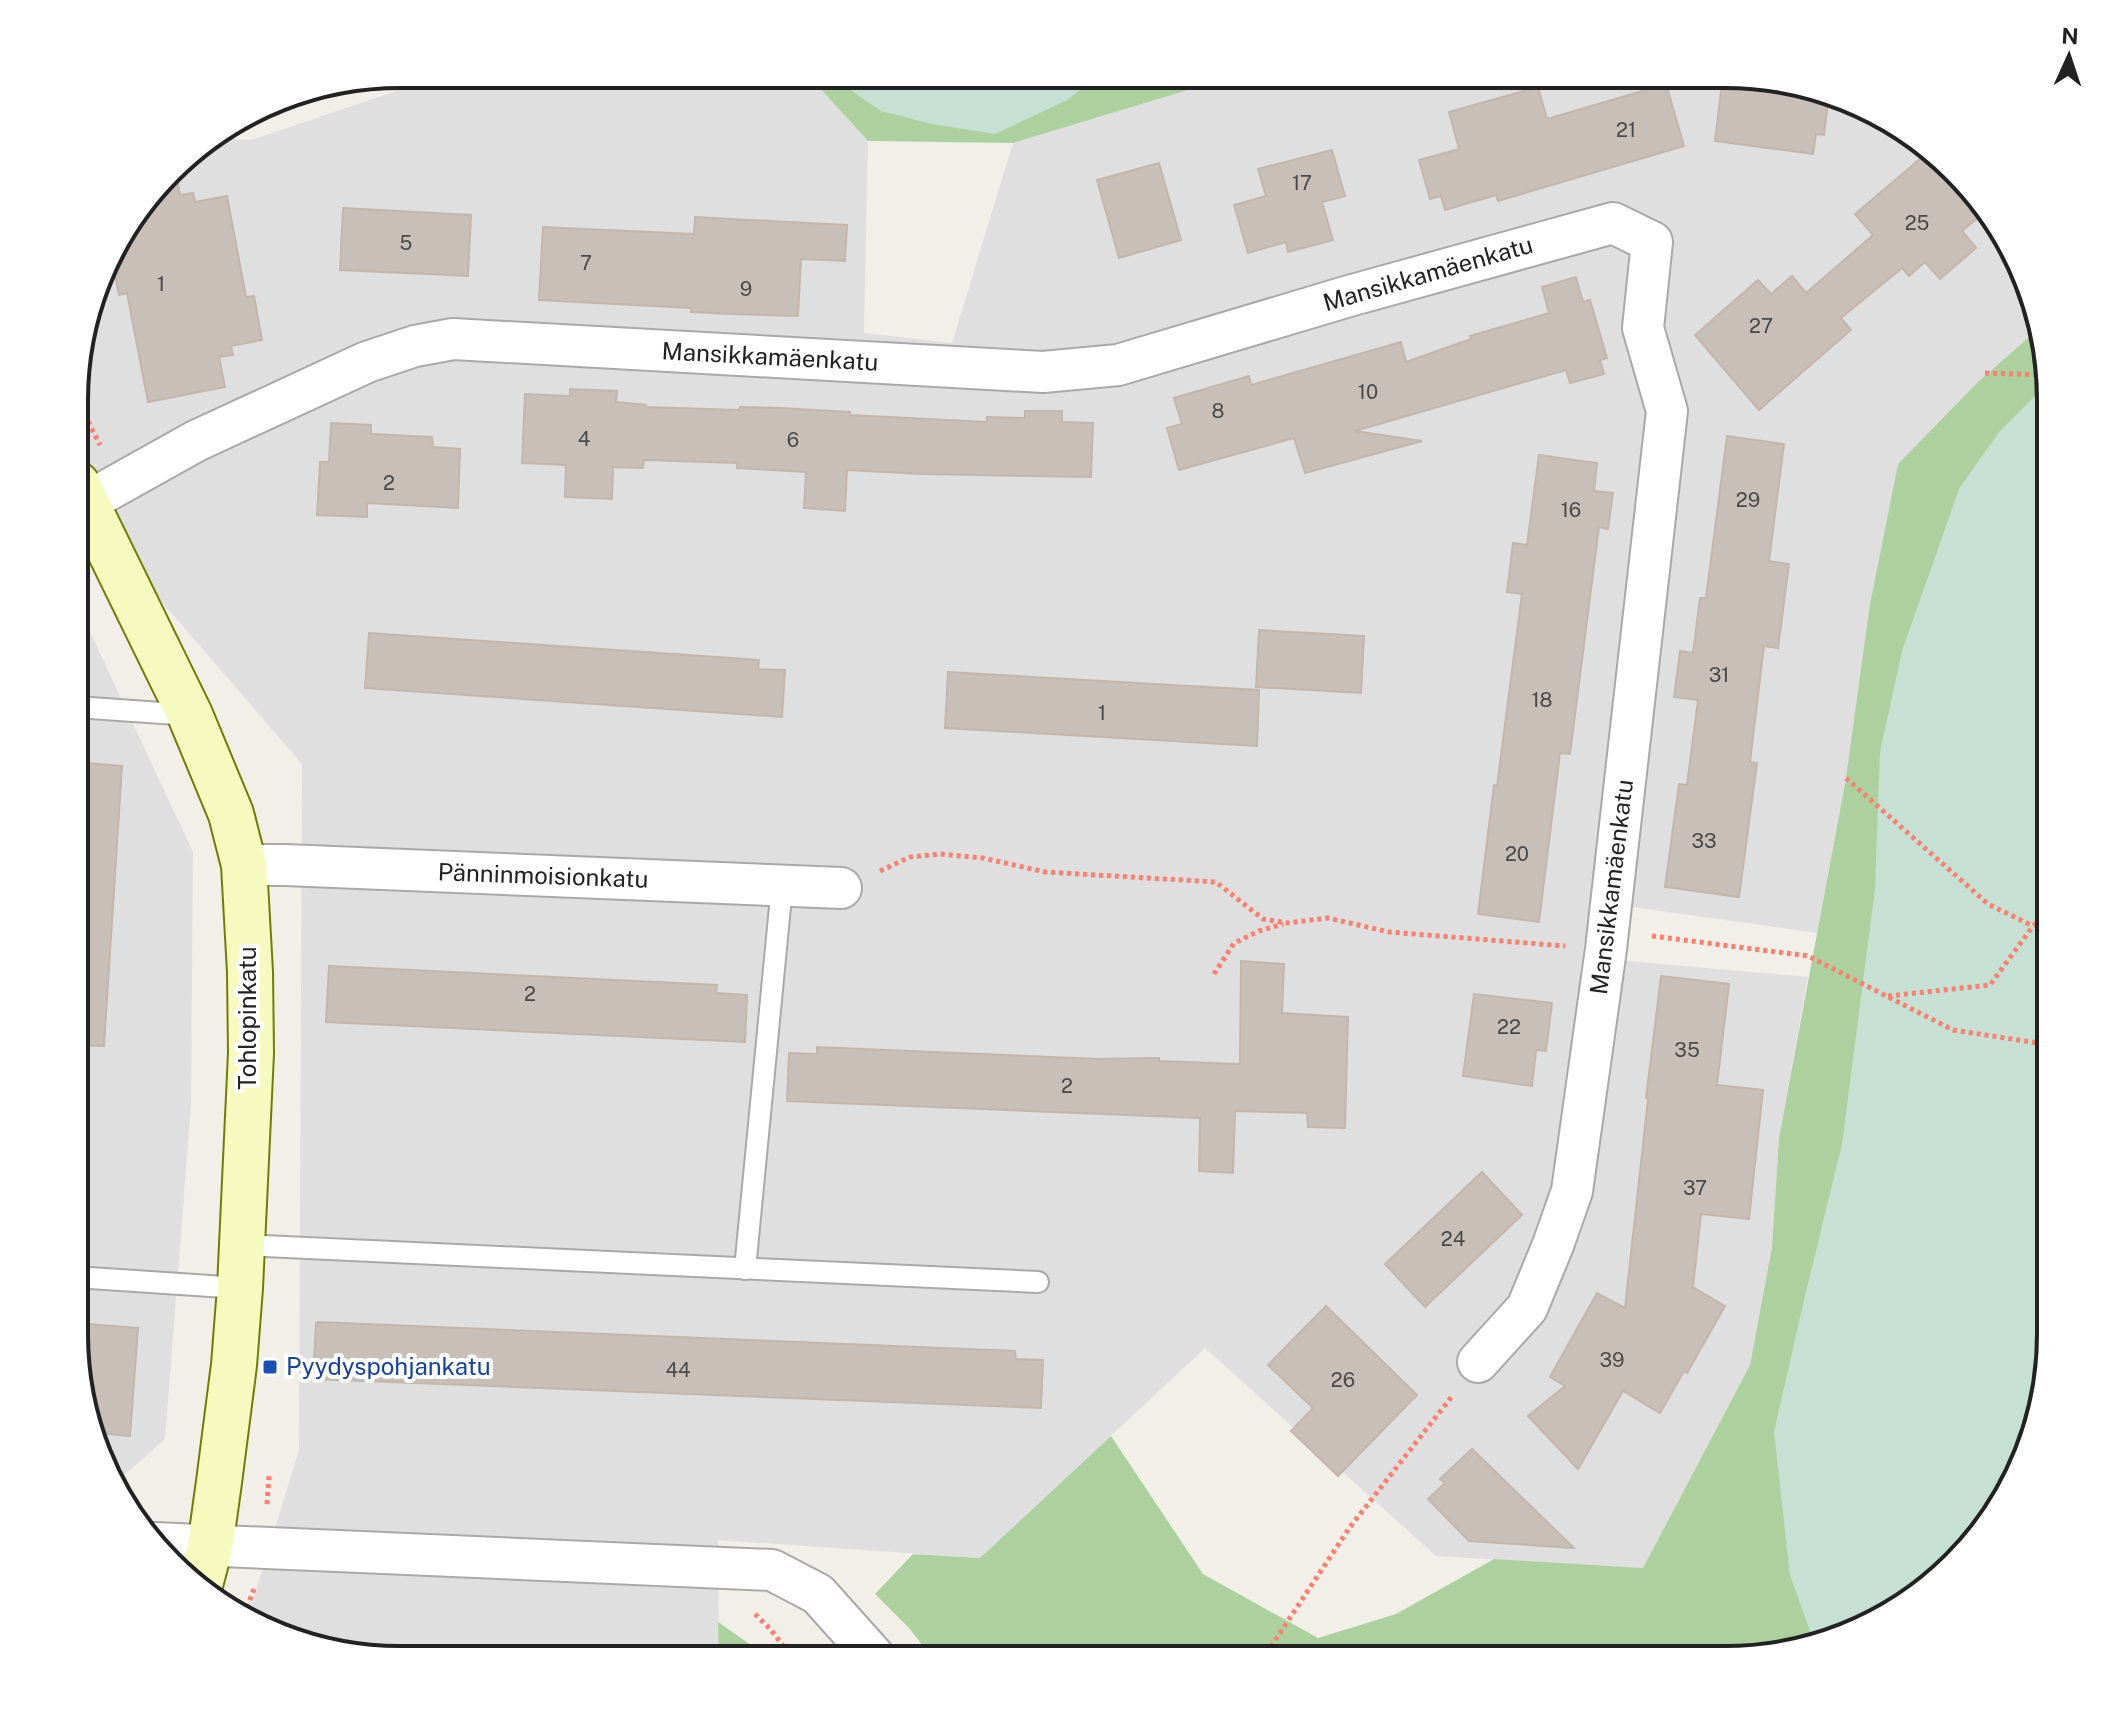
<svg xmlns="http://www.w3.org/2000/svg" width="2125" height="1734" font-family="'Public Sans',sans-serif">
<style>
.residential{fill:#e0dfdf}
.forest{fill:#add19e}
.wetland{fill:#c6e0d4}
.building{fill:#c7bfb8;stroke:#c4b6ab;stroke-width:2}
.lines{fill:none;stroke-linecap:round;stroke-linejoin:round}
.lane-casing{stroke:#a9a9a9;stroke-width:24}
.street-casing{stroke:#a9a9a9;stroke-width:44}
.secondary-casing{stroke:#707d05;stroke-width:48}
.path{stroke:#fa8072;stroke-width:5;stroke-dasharray:4 4;stroke-linecap:butt}
.lane{stroke:#fff;stroke-width:20}
.street{stroke:#fff;stroke-width:40}
.secondary{stroke:#f7fabf;stroke-width:44}
.transit-dot{fill:#1a4fb4;stroke:#fff;stroke-width:3}
.labels{text-anchor:middle;stroke-width:8;stroke-linejoin:round;paint-order:stroke}
.number-label{font-size:20px;fill:#4b4948}
.street-label{font-size:24px;fill:#222;stroke:#fff}
.transit-label{font-size:24px;fill:#164399;stroke:#fff;text-anchor:start}
.rim{fill:none;stroke:#222;stroke-width:4}
</style>
<rect width="100%" height="100%" fill="#f2efe9"/>
<g class="residential">
<polygon points="447,74 807,74 868,141 864,333 952,343 1013,143 1241,74 1746,75 1850,99 1955,169 2026,275 2037,330 1979,381 1846,778 1817,933 1611,904 1605,959 1808,977 1779,1138 1772,1247 1750,1365 1643,1568 1436,1556 1205,1348 980,1558 718,1540 719,1659 379,1659 275,1635 248,1617 299,1450 302,764 77,504 77,357 117,237 185,155 214,138 251,140"/>
<polygon points="76,602 193,852 191,1106 165,1439 113,1485 107,1478 75,1356"/>
</g>
<g class="forest">
<polygon points="807,74 1241,74 1013,143 868,141"/>
<polygon points="2037,330 2051,400 2044,776 2051,777 2050,1356 2026,1459 1956,1564 1850,1635 1725,1660 934,1660 909,1628 875,1594 913,1554 980,1558 1111,1436 1203,1574 1318,1638 1396,1614 1494,1559 1643,1568 1750,1365 1772,1247 1779,1138 1846,778 1870,604 1898,464 1979,381"/>
<polygon points="718,1622 751,1645 765,1660 719,1659"/>
</g>
<g class="wetland">
<polygon points="827,74 1101,74 1067,100 995,134 932,124 881,111"/>
<polygon points="2048,383 2051,400 2050,1356 2026,1459 1956,1564 1850,1635 1814,1642 1790,1575 1774,1432 1804,1300 1842,1144 1875,889 1880,752 1902,651 1959,489 1999,432"/>
</g>
<g class="building">
<polygon points="1723,75 1746,75 1829,94 1824,135 1816,134 1813,154 1715,141"/>
<polygon points="1666,84 1684,146 1498,201 1496,195 1445,210 1441,196 1430,199 1419,160 1459,149 1449,112 1538,87 1547,119"/>
<polygon points="1332,150 1345,196 1322,202 1333,240 1288,252 1286,242 1248,253 1234,205 1266,196 1258,169"/>
<polygon points="1927,153 1980,216 1962,231 1976,248 1940,279 1925,262 1909,276 1902,268 1841,318 1851,330 1759,410 1695,335 1758,280 1771,294 1792,276 1806,293 1873,235 1855,214"/>
<polygon points="1159,163 1181,240 1119,258 1097,180"/>
<polygon points="175,168 180,195 193,193 195,202 227,196 246,297 254,296 262,340 231,346 233,355 219,357 225,387 148,402 127,293 119,295 111,255 117,237"/>
<polygon points="343,208 471,215 468,276 340,270"/>
<polygon points="695,217 847,225 845,261 801,259 798,316 731,314 691,312 691,308 539,300 543,227 694,234"/>
<polygon points="1576,277 1583,302 1590,300 1607,358 1600,360 1604,374 1570,383 1566,370 1355,431 1422,441 1305,473 1294,438 1179,470 1167,428 1182,424 1174,398 1249,376 1251,385 1401,342 1406,362 1471,339 1470,336 1549,313 1542,287"/>
<polygon points="570,389 617,391 616,402 646,405 646,407 739,410 740,407 780,408 850,412 850,415 987,422 987,417 1025,418 1025,411 1062,411 1062,422 1093,423 1091,477 922,474 847,470 845,511 804,508 806,472 737,468 737,463 644,460 643,468 613,467 612,499 565,497 566,465 522,463 525,394 570,396"/>
<polygon points="331,423 371,425 371,434 432,437 433,447 460,449 458,508 367,503 367,517 317,515 320,462 329,462"/>
<polygon points="1727,436 1784,444 1769,561 1789,564 1778,648 1764,646 1750,762 1757,763 1739,897 1665,887 1679,784 1687,785 1698,700 1674,697 1680,651 1693,653 1700,598 1706,598"/>
<polygon points="1539,455 1597,463 1594,491 1613,493 1608,529 1599,527 1570,754 1560,753 1539,922 1478,914 1494,785 1497,786 1522,594 1507,592 1513,543 1527,545"/>
<polygon points="1259,630 1364,636 1361,693 1256,687"/>
<polygon points="369,633 759,660 758,669 785,670 782,717 365,688"/>
<polygon points="948,672 1259,690 1257,746 945,728"/>
<polygon points="76,762 122,766 104,1046 75,1045"/>
<polygon points="1241,961 1284,964 1282,1013 1348,1017 1345,1128 1308,1127 1307,1113 1235,1111 1233,1173 1199,1171 1200,1118 787,1101 789,1053 817,1054 817,1047 1098,1059 1159,1058 1159,1061 1240,1064"/>
<polygon points="329,966 717,985 716,993 747,995 745,1042 326,1022"/>
<polygon points="1661,976 1729,984 1717,1085 1763,1090 1749,1219 1701,1214 1693,1287 1725,1306 1687,1373 1684,1371 1660,1413 1623,1391 1578,1469 1528,1416 1565,1386 1550,1377 1597,1293 1625,1308 1648,1099 1646,1098"/>
<polygon points="1474,994 1552,1003 1546,1051 1536,1050 1532,1086 1463,1076"/>
<polygon points="1482,1172 1522,1215 1425,1307 1385,1264"/>
<polygon points="1326,1306 1417,1395 1338,1476 1291,1431 1313,1408 1268,1365"/>
<polygon points="318,1322 1015,1351 1016,1359 1043,1360 1041,1408 313,1379 316,1323"/>
<polygon points="75,1323 138,1328 130,1436 95,1433 75,1356"/>
<polygon points="1472,1449 1574,1548 1469,1541 1428,1499 1445,1483 1440,1479"/>
</g>
<g class="lines">
<g class="lane-casing">
<g id="lane">
<polyline points="76,707 190,715"/>
<polyline points="243,1245 1038,1282"/>
<polyline points="745,1269 782,886"/>
<polyline points="75,1277 240,1288"/>
</g>
</g>
<g class="street-casing">
<g id="street">
<polyline points="85,503 196,441 367,362 415,346 453,339 1043,372 1118,365 1349,296 1613,223 1652,242 1643,328 1667,411 1606,949 1572,1191 1553,1245 1527,1308 1478,1362"/>
<polyline points="244,865 285,865 841,888"/>
<polyline points="154,1543 772,1570 818,1594 877,1660"/>
</g>
</g>
<g class="secondary-casing">
<polyline id="secondary" points="77,484 190,715 231,814 244,865 250,972 251,1053 240,1288 234,1365 219,1482 210,1547 200,1585"/>
</g>
<g class="path">
<polyline points="1985,373 2046,375"/>
<polyline points="77,400 100,445"/>
<polyline points="1846,778 1988,904 2033,926"/>
<polyline points="880,871 910,857 940,854 983,858 1045,872 1216,882 1263,919 1288,923 1328,918 1389,932 1565,946"/>
<polyline points="1652,936 1808,956 1953,1030 2051,1045"/>
<polyline points="1214,974 1234,943 1259,931 1283,924"/>
<polyline points="1888,996 1990,985 2033,926 2051,912"/>
<polyline points="267,1504 269,1475"/>
<polyline points="755,1614 771,1630 794,1660"/>
<polyline points="244,1615 254,1589"/>
<polyline points="1262,1660 1350,1527 1453,1395"/>
</g>
<use href="#lane" class="lane"/>
<use href="#street" class="street"/>
<use href="#secondary" class="secondary"/>
</g>
<rect class="transit-dot" x="262" y="1359" width="16" height="16" rx="4"/>
<g class="labels">
<g class="number-label">
<text x="1626" y="137">21</text>
<text x="1302" y="190">17</text>
<text x="1917" y="230">25</text>
<text x="406" y="250">5</text>
<text x="586" y="270">7</text>
<text x="161" y="291">1</text>
<text x="746" y="296">9</text>
<text x="1761" y="333">27</text>
<text x="1368" y="399">10</text>
<text x="1218" y="418">8</text>
<text x="584" y="446">4</text>
<text x="793" y="447">6</text>
<text x="389" y="490">2</text>
<text x="1748" y="507">29</text>
<text x="1571" y="517">16</text>
<text x="1719" y="682">31</text>
<text x="1542" y="707">18</text>
<text x="1102" y="720">1</text>
<text x="1704" y="848">33</text>
<text x="1517" y="861">20</text>
<text x="530" y="1001">2</text>
<text x="1509" y="1034">22</text>
<text x="1687" y="1057">35</text>
<text x="1067" y="1093">2</text>
<text x="1695" y="1195">37</text>
<text x="1453" y="1246">24</text>
<text x="1612" y="1367">39</text>
<text x="678" y="1377">44</text>
<text x="1343" y="1387">26</text>
</g>
<g class="street-label">
<text transform="translate(1428 274) rotate(-16)" y="8">Mansikkamäenkatu</text>
<text transform="translate(770 357) rotate(3)" y="8">Mansikkamäenkatu</text>
<text transform="translate(543 876) rotate(2)" y="8">Pänninmoisionkatu</text>
<text transform="translate(1612 887) rotate(-83)" y="8">Mansikkamäenkatu</text>
<text transform="translate(248 1018) rotate(-90)" y="8">Tohlopinkatu</text>
</g>
<g class="transit-label">
<text x="286" y="1375">Pyydyspohjankatu</text>
</g>
</g>
<path d="M0 0H2125V1734H0ZM400 88H1725A312 312 0 0 1 2037 400V1334A312 312 0 0 1 1725 1646H400A312 312 0 0 1 88 1334V400A312 312 0 0 1 400 88Z" fill="#fff" fill-rule="evenodd"/>
<path class="rim" d="M400 88H1725A312 312 0 0 1 2037 400V1334A312 312 0 0 1 1725 1646H400A312 312 0 0 1 88 1334V400A312 312 0 0 1 400 88Z"/>
<g transform="translate(2069 56) rotate(3)" stroke="#ffffff" stroke-width="6" paint-order="stroke">
<path d="M0-6L14 30L0 20L-14 30Z" fill="#222222"/>
<text y="-12" font-size="22" font-weight="bold" text-anchor="middle" fill="#222222">N</text>
</g>
</svg>
